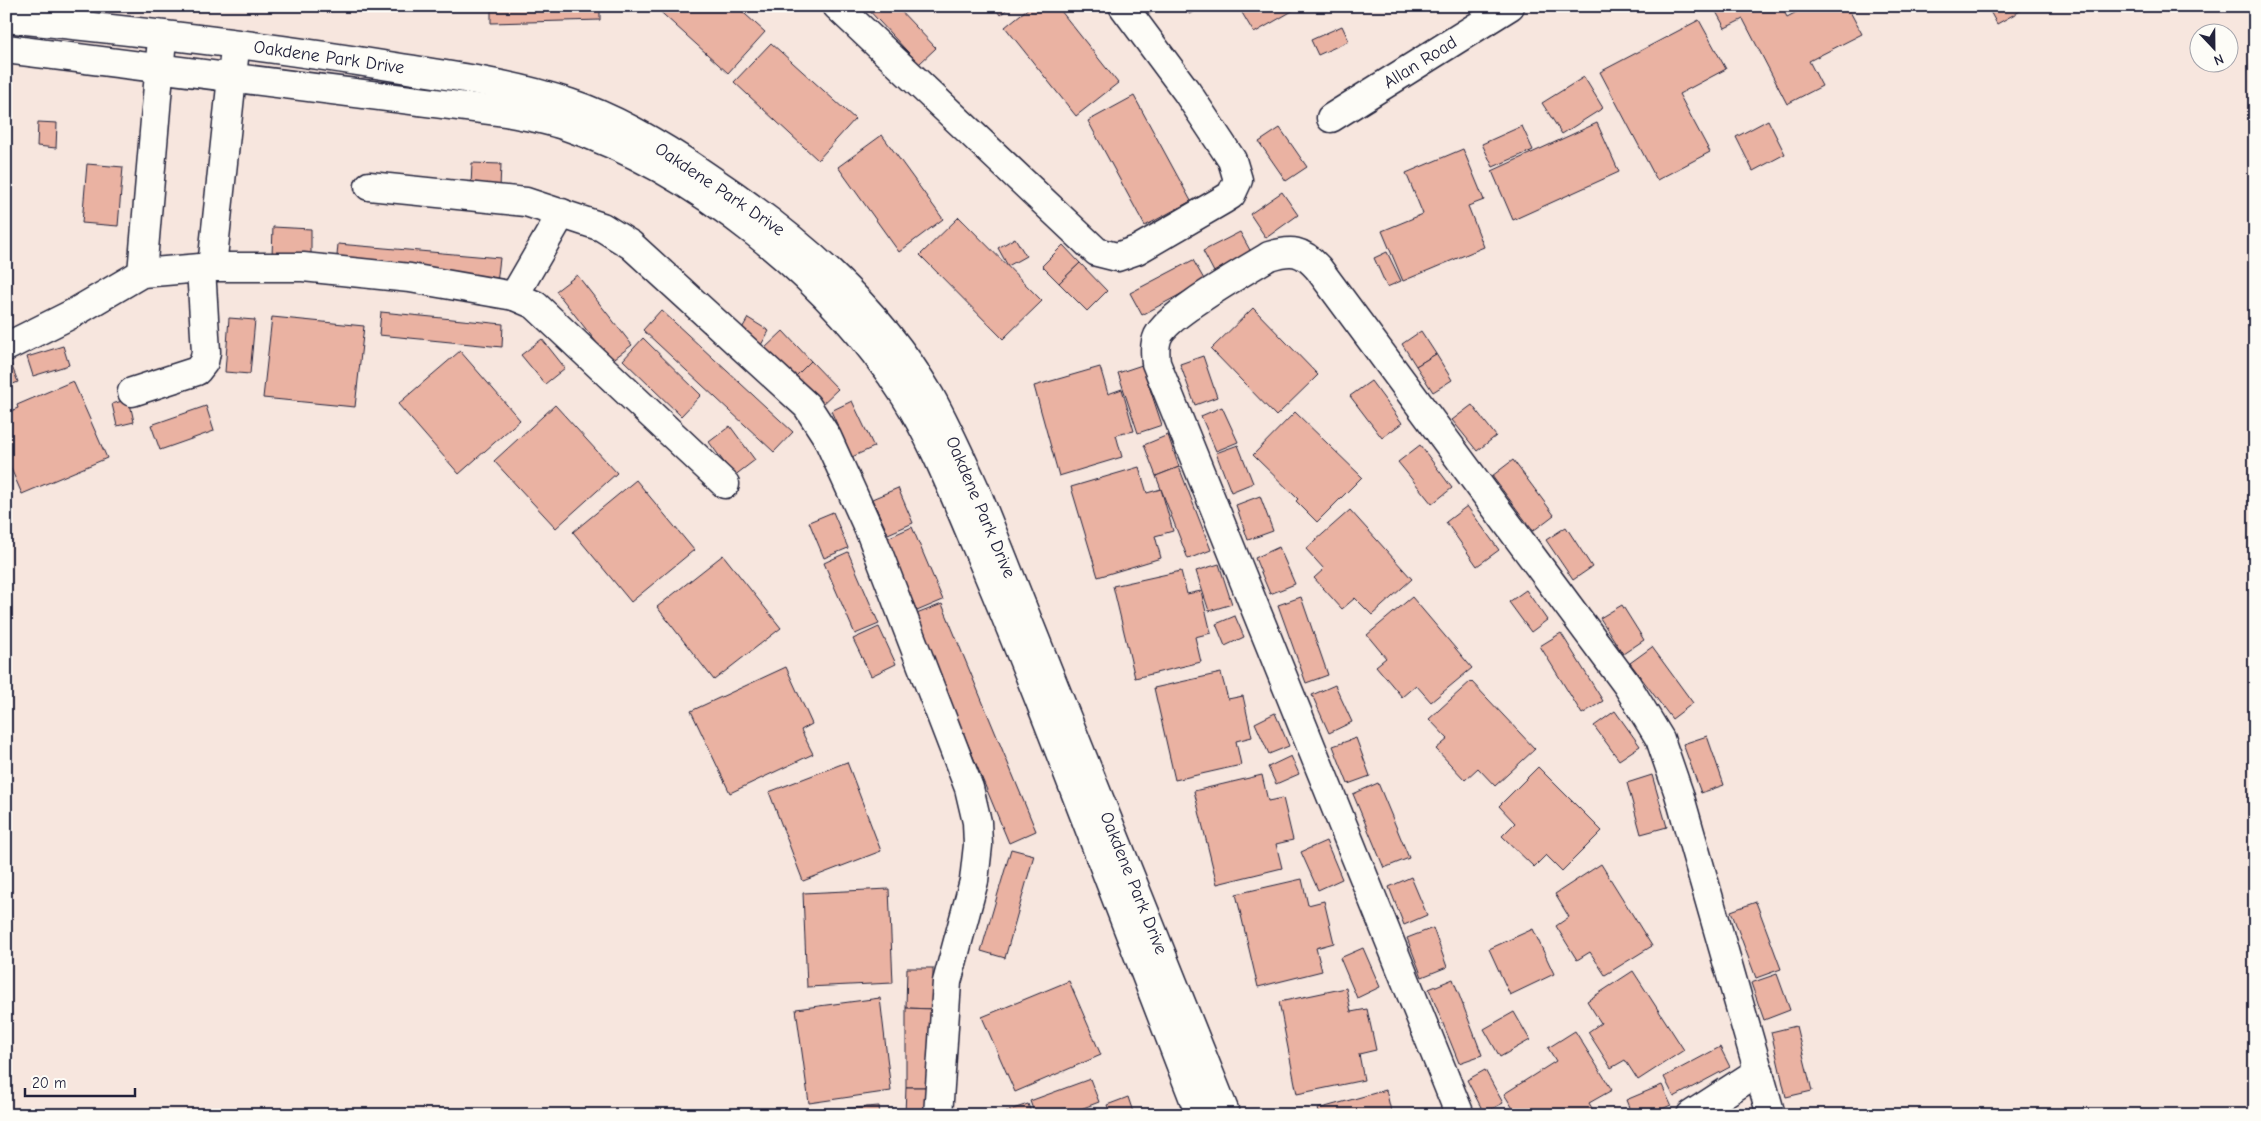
<svg xmlns="http://www.w3.org/2000/svg" width="2261" height="1121" font-family="'Comic Neue',sans-serif">
<style>
.building{fill:#eab2a2;stroke:#22223b}
.lines{fill:none;stroke-linecap:round;stroke-linejoin:round}
.minor-casing{stroke:#22223b;stroke-width:31}
.minor{stroke:#fdfcf7;stroke-width:28}
.labels{text-anchor:middle;stroke-width:4;stroke-linejoin:round;paint-order:stroke}
.street-label{font-size:18px;fill:#22223b;stroke:#fdfcf7}
</style>
<rect width="100%" height="100%" fill="#f7e6de"/>
<filter id="ink" filterUnits="userSpaceOnUse"><feTurbulence type="fractalNoise" baseFrequency=".02" numOctaves="2"/><feDisplacementMap in="SourceGraphic" scale="10" xChannelSelector="R" yChannelSelector="G"/><feConvolveMatrix kernelMatrix="1 2 1 2 8 2 1 2 1" color-interpolation-filters="sRGB"/></filter>
<g filter="url(#ink)">
<g class="building">
<polygon points="491,6 600,6 600,20 491,23"/>
<polygon points="654,6 736,6 765,32 728,73"/>
<polygon points="865,6 896,6 936,48 919,64"/>
<polygon points="994,6 1011,6 1000,15"/>
<polygon points="1031,6 1057,6 1118,83 1076,116 1005,27"/>
<polygon points="1144,6 1160,6 1149,14"/>
<polygon points="1186,6 1206,6 1189,14"/>
<polygon points="1238,6 1301,6 1254,33"/>
<polygon points="1713,6 1781,6 1787,17 1808,6 1847,6 1862,34 1809,61 1822,86 1787,104 1743,19 1725,28"/>
<polygon points="1987,6 2020,6 2022,10 1997,24"/>
<polygon points="1699,20 1726,69 1679,94 1710,152 1657,180 1600,72"/>
<polygon points="1342,26 1349,41 1318,55 1311,40"/>
<polygon points="771,43 855,119 818,160 734,82"/>
<polygon points="1584,77 1603,108 1562,134 1542,103"/>
<polygon points="1134,96 1191,201 1145,226 1088,121"/>
<polygon points="1768,120 1785,154 1753,171 1736,137"/>
<polygon points="38,122 57,123 56,148 37,146"/>
<polygon points="1597,123 1619,172 1513,220 1492,171"/>
<polygon points="1522,126 1533,150 1493,167 1482,144"/>
<polygon points="1280,128 1307,167 1286,181 1259,142"/>
<polygon points="882,135 943,219 899,252 838,167"/>
<polygon points="1463,149 1484,200 1468,206 1484,247 1403,281 1382,231 1423,214 1406,173"/>
<polygon points="472,163 501,164 500,188 471,187"/>
<polygon points="87,164 123,167 118,226 82,223"/>
<polygon points="1282,192 1298,215 1266,238 1250,214"/>
<polygon points="959,217 1042,301 1003,339 920,255"/>
<polygon points="273,227 311,229 311,258 272,256"/>
<polygon points="1240,232 1251,252 1214,272 1203,251"/>
<polygon points="1015,238 1026,256 1008,266 998,248"/>
<polygon points="338,244 500,258 497,283 336,268"/>
<polygon points="1063,245 1080,263 1059,283 1042,266"/>
<polygon points="1387,252 1401,281 1387,287 1374,258"/>
<polygon points="1193,260 1205,281 1142,315 1130,293"/>
<polygon points="1080,263 1107,291 1087,311 1059,283"/>
<polygon points="577,275 632,345 611,361 556,291"/>
<polygon points="1253,308 1318,375 1276,416 1211,349"/>
<polygon points="661,310 793,432 774,452 643,330"/>
<polygon points="381,312 503,324 502,347 379,335"/>
<polygon points="272,317 364,326 355,407 263,398"/>
<polygon points="229,318 255,320 250,374 225,372"/>
<polygon points="748,318 769,331 761,345 740,332"/>
<polygon points="783,331 811,361 793,379 764,349"/>
<polygon points="1421,331 1436,354 1416,366 1402,344"/>
<polygon points="643,338 701,395 681,416 623,360"/>
<polygon points="542,339 565,368 545,384 521,355"/>
<polygon points="63,346 69,365 33,376 27,357"/>
<polygon points="460,351 520,420 459,474 398,404"/>
<polygon points="1436,354 1452,380 1433,392 1416,366"/>
<polygon points="1203,356 1217,397 1195,405 1180,364"/>
<polygon points="811,361 838,389 819,407 793,379"/>
<polygon points="11,364 18,382 6,387 6,366"/>
<polygon points="1142,365 1162,425 1138,433 1118,373"/>
<polygon points="1100,367 1108,394 1122,389 1134,431 1116,435 1122,457 1059,476 1034,386"/>
<polygon points="73,381 107,458 22,494 6,457 6,413 18,408 17,405"/>
<polygon points="1371,381 1402,423 1382,438 1350,396"/>
<polygon points="129,399 134,422 117,426 112,404"/>
<polygon points="852,401 874,447 852,457 831,411"/>
<polygon points="555,405 617,473 556,528 494,461"/>
<polygon points="1472,405 1496,436 1477,451 1452,420"/>
<polygon points="206,406 214,431 160,450 151,425"/>
<polygon points="1222,407 1238,442 1216,451 1201,416"/>
<polygon points="1295,412 1362,477 1317,522 1296,501 1298,499 1253,455"/>
<polygon points="730,426 755,460 734,476 709,442"/>
<polygon points="1168,435 1179,467 1156,476 1144,445"/>
<polygon points="1238,445 1253,483 1231,492 1216,453"/>
<polygon points="1420,445 1452,488 1432,504 1398,462"/>
<polygon points="1513,460 1554,515 1533,531 1492,476"/>
<polygon points="1139,467 1147,493 1161,489 1173,531 1155,536 1161,558 1098,577 1071,487"/>
<polygon points="1179,467 1211,550 1188,559 1156,476"/>
<polygon points="636,480 694,550 631,602 573,532"/>
<polygon points="898,488 913,523 888,534 872,499"/>
<polygon points="1260,496 1273,531 1248,540 1236,505"/>
<polygon points="1467,506 1499,550 1477,566 1446,522"/>
<polygon points="1350,510 1412,579 1372,615 1355,598 1342,609 1314,578 1324,569 1306,549"/>
<polygon points="833,512 848,548 824,558 809,522"/>
<polygon points="912,527 943,600 917,611 885,539"/>
<polygon points="1566,527 1592,567 1573,580 1546,540"/>
<polygon points="1279,547 1295,584 1270,594 1255,558"/>
<polygon points="848,552 879,624 855,634 824,563"/>
<polygon points="723,555 781,628 714,680 657,607"/>
<polygon points="1219,564 1232,604 1209,611 1196,571"/>
<polygon points="1181,571 1187,594 1201,591 1211,633 1195,637 1201,662 1135,678 1113,586"/>
<polygon points="1526,590 1547,620 1531,632 1509,602"/>
<polygon points="1301,597 1328,675 1306,683 1278,605"/>
<polygon points="1412,597 1472,668 1431,702 1416,685 1402,697 1376,666 1386,658 1367,635"/>
<polygon points="942,604 1036,831 1009,843 914,615"/>
<polygon points="1622,605 1644,640 1623,654 1600,618"/>
<polygon points="1235,616 1244,637 1225,646 1216,624"/>
<polygon points="879,627 896,664 871,676 853,639"/>
<polygon points="1561,633 1603,701 1582,714 1540,646"/>
<polygon points="1652,647 1693,703 1672,719 1630,663"/>
<polygon points="786,667 812,724 801,730 813,754 730,793 691,711"/>
<polygon points="1221,673 1228,699 1243,696 1252,737 1236,741 1241,765 1175,780 1154,688"/>
<polygon points="1471,681 1535,749 1495,786 1478,768 1465,780 1436,749 1448,739 1429,719"/>
<polygon points="1335,685 1352,722 1329,733 1312,695"/>
<polygon points="1615,711 1640,746 1619,760 1594,726"/>
<polygon points="1275,713 1289,746 1269,754 1255,723"/>
<polygon points="1707,736 1724,785 1701,793 1683,744"/>
<polygon points="1356,738 1370,776 1348,784 1333,746"/>
<polygon points="1291,756 1299,774 1276,784 1268,767"/>
<polygon points="847,762 881,851 803,881 769,792"/>
<polygon points="1538,767 1602,831 1562,871 1546,855 1534,867 1502,836 1515,823 1499,806"/>
<polygon points="1262,775 1268,801 1283,798 1293,840 1276,844 1282,868 1217,884 1194,791"/>
<polygon points="1652,775 1667,827 1641,834 1627,783"/>
<polygon points="1378,783 1409,858 1384,868 1353,794"/>
<polygon points="1326,841 1342,879 1318,890 1301,852"/>
<polygon points="1011,849 1034,855 1005,958 981,951"/>
<polygon points="1601,864 1652,946 1605,975 1590,952 1577,960 1556,926 1569,917 1555,894"/>
<polygon points="1411,877 1427,915 1404,925 1389,887"/>
<polygon points="1302,879 1308,905 1324,901 1334,943 1316,948 1322,971 1258,987 1236,894"/>
<polygon points="889,889 893,983 807,987 803,893"/>
<polygon points="1756,902 1781,969 1756,978 1731,911"/>
<polygon points="1433,928 1447,967 1422,977 1407,938"/>
<polygon points="1533,929 1554,974 1510,995 1489,949"/>
<polygon points="1363,948 1380,987 1357,998 1340,958"/>
<polygon points="907,968 933,968 933,1009 906,1008"/>
<polygon points="1633,971 1684,1050 1638,1080 1625,1060 1611,1068 1588,1032 1601,1023 1587,1001"/>
<polygon points="1777,974 1790,1010 1764,1020 1751,983"/>
<polygon points="1453,979 1482,1055 1459,1063 1429,989"/>
<polygon points="1069,981 1101,1055 1015,1092 982,1017"/>
<polygon points="1346,988 1351,1012 1367,1009 1376,1050 1359,1054 1364,1080 1297,1094 1279,1002"/>
<polygon points="880,998 891,1091 809,1103 796,1009"/>
<polygon points="906,1008 933,1009 932,1087 906,1087"/>
<polygon points="1514,1012 1530,1040 1500,1057 1484,1029"/>
<polygon points="1796,1026 1812,1091 1786,1097 1771,1032"/>
<polygon points="1575,1031 1612,1090 1589,1103 1596,1115 1517,1115 1504,1094 1556,1061 1548,1048"/>
<polygon points="1720,1047 1730,1067 1674,1097 1664,1077"/>
<polygon points="1485,1070 1503,1103 1484,1113 1467,1080"/>
<polygon points="1090,1079 1099,1102 1065,1115 1035,1115 1030,1101"/>
<polygon points="1662,1085 1671,1105 1648,1115 1632,1115 1626,1100"/>
<polygon points="906,1087 932,1087 932,1115 905,1115"/>
<polygon points="1386,1090 1392,1115 1320,1115 1318,1109"/>
<polygon points="1128,1097 1134,1115 1111,1115 1107,1105"/>
<polygon points="1028,1104 1032,1115 995,1115"/>
<polygon points="879,1106 880,1115 796,1115 796,1113"/>
<polygon points="1739,1109 1742,1115 1730,1115"/>
</g>
<g class="lines">
<g class="minor-casing">
<g id="minor">
<polyline points="837,6 1097,252 1117,257 1137,250 1223,200 1231,195 1238,180 1232,160 1187,92 1123,6"/>
<path d="M6,18C134,31 262,45 389,66C450,76 511,83 569,103C618,119 664,147 706,176C793,234 877,305 930,396C947,426 961,458 975,489L1226,1115"/>
<path d="M6,49L506,112C525,116 545,119 563,125C695,169 830,278 905,396C933,440 953,492 974,541C1002,606 1028,671 1054,737C1102,863 1151,989 1200,1115"/>
<polyline points="1331,118 1510,6"/>
<polyline points="369,186 526,202 602,227 631,245 807,406 827,437 871,534 969,788 977,822 978,845 974,881 947,982 938,1115"/>
<polyline points="212,267 234,58"/>
<polyline points="142,273 161,50"/>
<polyline points="514,296 562,213"/>
<polyline points="6,347 72,314 142,273 212,267 303,267 410,278 514,296 535,305 725,484"/>
<polyline points="132,392 197,371 204,362 206,352 201,268"/>
<path d="M1460,1115L1156,363C1155,354 1154,345 1158,336C1169,313 1244,272 1269,256C1292,249 1302,250 1318,268L1627,685L1660,739L1679,794L1771,1115"/>
<polyline points="1691,1115 1759,1071"/>
</g>
</g>
<use href="#minor" class="minor"/>
</g>
</g>
<g class="labels">
<g class="street-label">
<text transform="translate(329 57) rotate(8)" y="6">Oakdene Park Drive</text>
<text transform="translate(1420 62) rotate(-32)" y="6">Allan Road</text>
<text transform="translate(720 189) rotate(34)" y="6">Oakdene Park Drive</text>
<text transform="translate(981 507) rotate(67)" y="6">Oakdene Park Drive</text>
<text transform="translate(1134 883) rotate(68)" y="6">Oakdene Park Drive</text>
</g>
</g>
<rect width="2261" height="1121" fill="none" stroke="#fdfcf7" stroke-width="25"/>
<rect x="12" y="12" width="2236" height="1096" fill="none" stroke="#22223b" stroke-width="2" filter="url(#ink)"/>
<g transform="translate(2214 48) rotate(158)"><circle r="24" fill="#fdfcf7" stroke="#a5a5ac"/>
<path d="M0-4L9 19L0 12L-9 19Z" fill="#22223b"/>
<text y="-8" font-size="14" font-weight="bold" text-anchor="middle" fill="#22223b">N</text>
</g>
<path d="M25 1088v8h110v-8" fill="none" stroke="#22223b" stroke-width="2.5"/>
<text x="32" y="1088" font-size="15" fill="#22223b" stroke="#fdfcf7" stroke-width="4" paint-order="stroke">20 m</text>
</svg>
